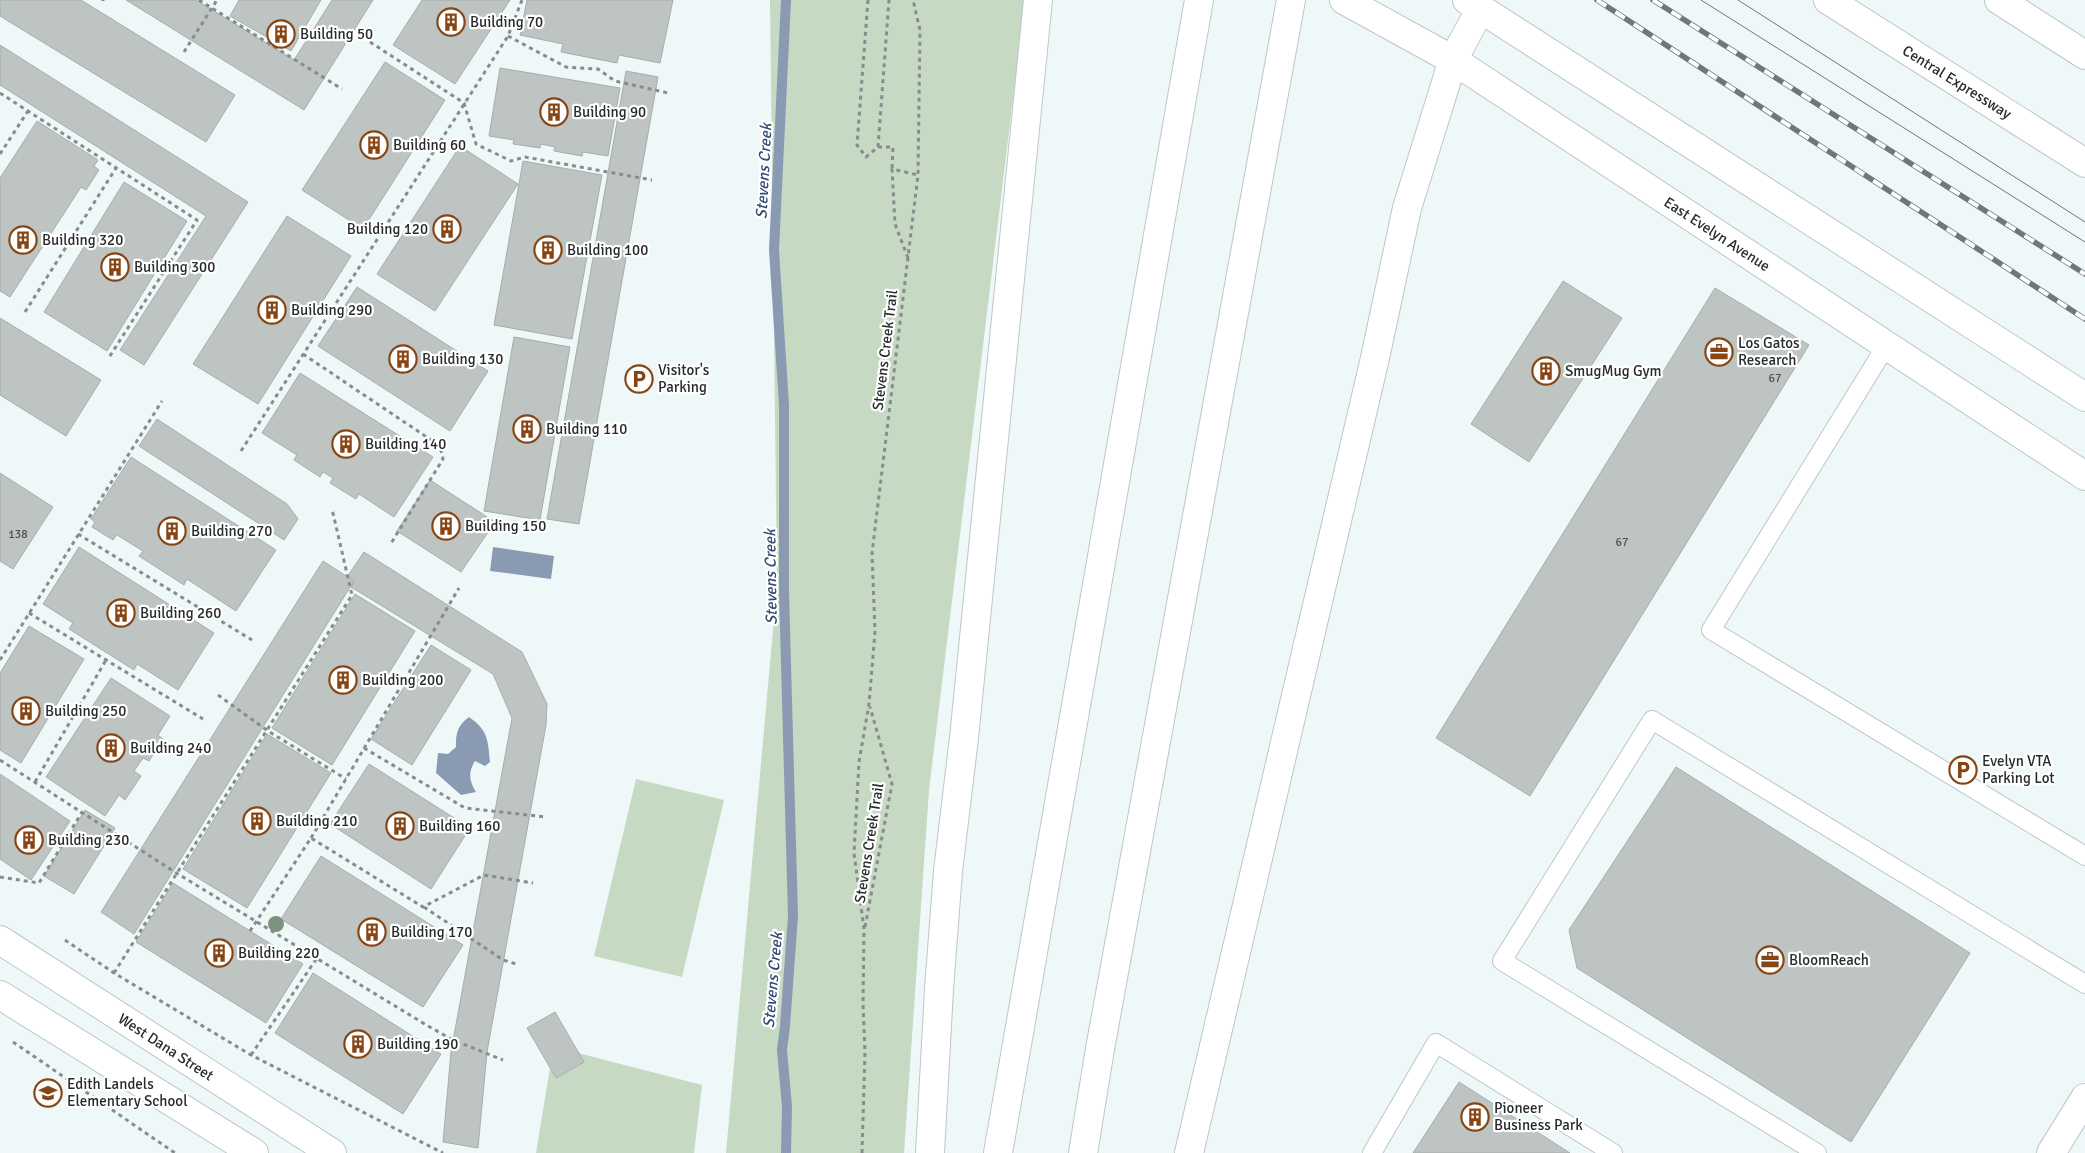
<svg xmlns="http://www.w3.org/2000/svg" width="2085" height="1153" font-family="Signika,sans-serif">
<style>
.green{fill:#c6d9c3}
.water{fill:#8a9ab3}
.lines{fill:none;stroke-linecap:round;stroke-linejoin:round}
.stream{stroke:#8a9ab3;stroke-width:10}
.building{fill:#bdc4c1;stroke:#a6adaa}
.lane-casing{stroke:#bec6c6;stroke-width:20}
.secondary-casing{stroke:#bec6c6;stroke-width:30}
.highway-casing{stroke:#bec6c6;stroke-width:30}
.path{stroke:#878c8d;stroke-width:3;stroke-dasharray:4 4;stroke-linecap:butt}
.lane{stroke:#fff;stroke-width:18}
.secondary{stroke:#fff;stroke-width:28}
.highway{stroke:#fff;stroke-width:28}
.tram{stroke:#717677;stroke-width:1}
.rail-casing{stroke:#717677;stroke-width:5.5}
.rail{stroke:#fff;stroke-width:4;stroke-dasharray:11;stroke-linecap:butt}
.tree{fill:#7d927e}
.labels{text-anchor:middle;stroke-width:4.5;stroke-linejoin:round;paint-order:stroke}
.number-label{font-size:12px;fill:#4d5151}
.poi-label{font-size:15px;fill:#282b2c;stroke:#fff;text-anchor:start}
.street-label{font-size:15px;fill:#282b2c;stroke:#fff}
.water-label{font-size:16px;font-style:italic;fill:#354c74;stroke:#fff}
</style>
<rect width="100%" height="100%" fill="#eff8f8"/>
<g class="green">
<polygon points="770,0 1025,0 929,790 904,1153 726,1153 777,585"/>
<polygon points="636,779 724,800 682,977 594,956"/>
<polygon points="578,1053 702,1085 694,1153 536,1153 550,1068 556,1078 584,1062"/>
</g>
<g class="water">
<polygon points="493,547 554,556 551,579 490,571"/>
<path d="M469,717C488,730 488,740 490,762L485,766L475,761C468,772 469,781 476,792L461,795L436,773L438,753L448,754L456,747C456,733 457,726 469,717Z"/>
</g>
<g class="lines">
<polyline class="stream" points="786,0 774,250 784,405 784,592 793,916 785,1026 782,1050 787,1107 786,1153"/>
</g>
<g class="building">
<polygon points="0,0 81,0 235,95 206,142 0,16"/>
<polygon points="126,0 196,0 294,60 332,0 373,0 304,110"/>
<polygon points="239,0 321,0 291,51 230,16"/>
<polygon points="422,0 510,0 455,84 393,45"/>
<polygon points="527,0 673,0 660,63 619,55 617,63 561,52 563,44 520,35"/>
<polygon points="0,45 248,202 144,365 120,350 206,216 0,85"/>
<polygon points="385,62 445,100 363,229 302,190"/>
<polygon points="500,68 620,88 608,156 583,152 582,156 554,151 555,147 541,144 540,148 513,144 514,140 489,136"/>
<polygon points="626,71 658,77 579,524 547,519"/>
<polygon points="37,121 98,160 94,166 99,170 86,190 81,187 10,297 0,291 0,178"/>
<polygon points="460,146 518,184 435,311 377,274"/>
<polygon points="523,161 602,175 572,339 494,325"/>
<polygon points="124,182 187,221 107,351 44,312"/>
<polygon points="287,216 351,256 258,404 193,364"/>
<polygon points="1563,281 1622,318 1529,462 1471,424"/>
<polygon points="357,287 488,371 450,431 318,346"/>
<polygon points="1715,288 1809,345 1530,796 1436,738"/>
<polygon points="0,318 101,380 66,436 0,395"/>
<polygon points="514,337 570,347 540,520 484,511"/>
<polygon points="300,373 433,457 394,517 359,494 356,499 330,483 333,478 323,472 320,477 294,460 297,455 262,433"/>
<polygon points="157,419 287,504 298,519 284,540 139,446"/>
<polygon points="131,457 276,550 236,611 187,579 184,585 139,556 143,551 117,535 113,540 92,527 95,522 91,519"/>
<polygon points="0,473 53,507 13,569 0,561"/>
<polygon points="430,480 495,522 461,572 397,531"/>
<polygon points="79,547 214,633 178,690 137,664 134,670 69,629 73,623 43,604"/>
<polygon points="364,552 522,652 547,704 546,725 487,1052 478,1148 443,1142 451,1052 512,718 493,674 351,587 354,581 347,577"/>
<polygon points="323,561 354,581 134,934 101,912"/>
<polygon points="355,594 415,631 332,765 272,728"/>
<polygon points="29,626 84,659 21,763 0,750 0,673"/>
<polygon points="431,645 471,670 412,765 371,739"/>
<polygon points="111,678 170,716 158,735 163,739 149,761 143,758 134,771 141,776 125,800 119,795 105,816 46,777"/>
<polygon points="267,734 331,773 247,908 183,869"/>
<polygon points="369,764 470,828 431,889 330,824"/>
<polygon points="1676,767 1970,953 1851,1142 1577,968 1569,930"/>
<polygon points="0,774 70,821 31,880 0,859"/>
<polygon points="85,810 115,828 74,894 44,876"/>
<polygon points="321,856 463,945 423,1007 281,919"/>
<polygon points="173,883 303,964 266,1023 136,942"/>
<polygon points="313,973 441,1054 403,1114 275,1033"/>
<polygon points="555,1012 584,1062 556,1078 527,1028"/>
<polygon points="1459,1082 1570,1153 1413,1153"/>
</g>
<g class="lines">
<g class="lane-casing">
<g id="lane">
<polyline points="1886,346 1711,630 2085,856"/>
<polyline points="1372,1153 1436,1043 1613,1153"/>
<polyline points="1817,1153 1502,961 1652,720 2085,984"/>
</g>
</g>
<g class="secondary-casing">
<g id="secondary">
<polyline points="1344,0 1453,60 2085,476"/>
<polyline points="1467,0 2085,397"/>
<polyline points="0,940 332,1153"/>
<polyline points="0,995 254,1153"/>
<polyline points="2051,1153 2085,1098"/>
</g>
</g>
<g class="highway-casing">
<g id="highway">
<polyline points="1828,0 2085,163"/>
<polyline points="1999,0 2085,55"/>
<polyline points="930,1153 939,989 948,871 964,738 1038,0"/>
<polyline points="998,1153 1199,0"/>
<polyline points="1083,1153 1100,1049 1291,0"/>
<polyline points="1189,1153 1375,358 1407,208 1453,60 1481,8"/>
</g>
</g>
<g class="path">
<polyline points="199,0 342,89"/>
<polyline points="868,0 857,145 866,157 878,147 889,0"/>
<polyline points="103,1 103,0"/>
<polyline points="508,36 566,67 598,69 615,81 668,93"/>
<polyline points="370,42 464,103 476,144 511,161 525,157 652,180"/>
<polyline points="184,52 217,0"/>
<polyline points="0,93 197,220 108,359"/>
<polyline points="878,147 893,147 892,169"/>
<polyline points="0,154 28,111"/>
<polyline points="908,258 895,224 892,169 918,175"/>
<polyline points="25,312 116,168"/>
<polyline points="303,354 440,446 443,459 390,545"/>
<polyline points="241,451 508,36 522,0"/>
<polyline points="78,534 252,640"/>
<polyline points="29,613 203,719"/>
<polyline points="0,660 162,401"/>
<polyline points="218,695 268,731 346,779"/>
<polyline points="364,748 465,808 546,817"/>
<polyline points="0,760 178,874 428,1026 453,1040 503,1060"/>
<polyline points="35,782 106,660"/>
<polyline points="311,838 459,588"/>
<polyline points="0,877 39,883 82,812"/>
<polyline points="424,907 503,960 516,964"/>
<polyline points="865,927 892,784 870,707"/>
<polyline points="250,931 311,838 423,907 484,875 533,883"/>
<polyline points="65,940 114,973 251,1055 443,1153"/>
<polyline points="114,973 352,595 332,509"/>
<polyline points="13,1042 175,1153"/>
<polyline points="251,1055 317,958"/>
<polyline points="862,1153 865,1052 863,1004 864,929 854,853 859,762 869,704 875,632 872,553 918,175 920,30 913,0"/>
</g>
<use href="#lane" class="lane"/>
<use href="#secondary" class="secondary"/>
<use href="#highway" class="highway"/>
<g class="tram">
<polyline points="1701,0 2085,242"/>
<polyline points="1738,0 2085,222"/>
</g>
<g class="rail-casing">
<g id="rail">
<polyline points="1597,0 2085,319"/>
<polyline points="1653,0 2085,274"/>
</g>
</g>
<use href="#rail" class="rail"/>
</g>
<circle class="tree" cx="276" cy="924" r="8"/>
<defs>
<g id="building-ring" transform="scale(1.4375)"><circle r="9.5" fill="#fff" stroke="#874514" stroke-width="1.5"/><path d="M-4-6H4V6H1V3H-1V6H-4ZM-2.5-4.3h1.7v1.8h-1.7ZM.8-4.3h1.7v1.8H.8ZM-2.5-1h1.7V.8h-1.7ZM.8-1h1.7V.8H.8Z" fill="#874514"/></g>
<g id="office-ring" transform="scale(1.4375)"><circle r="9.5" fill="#fff" stroke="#874514" stroke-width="1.5"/><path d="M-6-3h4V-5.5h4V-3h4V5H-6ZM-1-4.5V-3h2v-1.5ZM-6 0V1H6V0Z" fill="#874514"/></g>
<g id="parking-ring" transform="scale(1.4375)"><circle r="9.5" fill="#fff" stroke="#874514" stroke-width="1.5"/><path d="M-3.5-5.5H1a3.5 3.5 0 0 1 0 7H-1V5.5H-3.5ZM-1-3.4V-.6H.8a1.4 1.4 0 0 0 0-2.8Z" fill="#874514"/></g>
<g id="school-ring" transform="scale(1.4375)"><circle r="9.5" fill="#fff" stroke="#874514" stroke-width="1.5"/><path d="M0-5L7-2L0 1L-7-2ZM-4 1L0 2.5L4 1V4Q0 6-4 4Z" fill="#874514"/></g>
</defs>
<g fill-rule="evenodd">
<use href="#building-ring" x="451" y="22"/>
<use href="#building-ring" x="281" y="34"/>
<use href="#building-ring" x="554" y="112"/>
<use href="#building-ring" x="374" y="145"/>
<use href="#building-ring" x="447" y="229"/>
<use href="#building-ring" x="23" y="240"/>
<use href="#building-ring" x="548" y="250"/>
<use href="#building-ring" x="115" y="267"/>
<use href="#building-ring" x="272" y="310"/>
<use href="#office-ring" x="1719" y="352"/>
<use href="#building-ring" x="403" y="359"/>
<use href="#building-ring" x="1546" y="371"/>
<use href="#parking-ring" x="639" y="379"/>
<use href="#building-ring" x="527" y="429"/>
<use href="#building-ring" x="346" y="444"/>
<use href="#building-ring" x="446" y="526"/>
<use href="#building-ring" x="172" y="531"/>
<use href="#building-ring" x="121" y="613"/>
<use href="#building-ring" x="343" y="680"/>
<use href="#building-ring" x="26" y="711"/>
<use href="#building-ring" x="111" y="748"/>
<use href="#parking-ring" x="1963" y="770"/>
<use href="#building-ring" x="257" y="821"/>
<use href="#building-ring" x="400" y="826"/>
<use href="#building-ring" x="29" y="840"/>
<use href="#building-ring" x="372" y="932"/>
<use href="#building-ring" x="219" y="953"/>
<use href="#office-ring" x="1770" y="960"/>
<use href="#building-ring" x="358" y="1044"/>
<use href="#school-ring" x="48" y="1093"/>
<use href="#building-ring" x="1475" y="1117"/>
</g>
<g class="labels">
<g class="number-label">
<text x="1775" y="382">67</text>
<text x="18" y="538">138</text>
<text x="1622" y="546">67</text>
</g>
<g class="poi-label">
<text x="470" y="27">Building 70</text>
<text x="300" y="39">Building 50</text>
<text x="573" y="117">Building 90</text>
<text x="393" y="150">Building 60</text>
<text x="428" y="234" text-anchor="end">Building 120</text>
<text x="42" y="245">Building 320</text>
<text x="567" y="255">Building 100</text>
<text x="134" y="272">Building 300</text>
<text x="291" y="315">Building 290</text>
<text x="1738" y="348">Los Gatos<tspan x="1738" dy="17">Research</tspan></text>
<text x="422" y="364">Building 130</text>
<text x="658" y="375">Visitor's<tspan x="658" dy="17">Parking</tspan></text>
<text x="1565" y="376">SmugMug Gym</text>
<text x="546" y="434">Building 110</text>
<text x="365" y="449">Building 140</text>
<text x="465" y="531">Building 150</text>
<text x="191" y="536">Building 270</text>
<text x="140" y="618">Building 260</text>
<text x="362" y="685">Building 200</text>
<text x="45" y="716">Building 250</text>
<text x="130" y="753">Building 240</text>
<text x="1982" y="766">Evelyn VTA<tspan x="1982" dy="17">Parking Lot</tspan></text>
<text x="276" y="826">Building 210</text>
<text x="419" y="831">Building 160</text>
<text x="48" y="845">Building 230</text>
<text x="391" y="937">Building 170</text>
<text x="238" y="958">Building 220</text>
<text x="1789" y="965">BloomReach</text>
<text x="377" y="1049">Building 190</text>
<text x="67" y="1089">Edith Landels<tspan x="67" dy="17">Elementary School</tspan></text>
<text x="1494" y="1113">Pioneer<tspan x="1494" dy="17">Business Park</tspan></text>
</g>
<g class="street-label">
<text transform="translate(1957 82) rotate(32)" y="5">Central Expressway</text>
<text transform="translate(1717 234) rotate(33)" y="5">East Evelyn Avenue</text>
<text transform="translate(885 350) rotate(-83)" y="5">Stevens Creek Trail</text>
<text transform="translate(869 843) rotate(-81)" y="5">Stevens Creek Trail</text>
<text transform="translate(166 1047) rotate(33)" y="5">West Dana Street</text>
</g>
<g class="water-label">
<text transform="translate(763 171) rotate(-87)" y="6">Stevens Creek</text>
<text transform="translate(770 577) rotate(-91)" y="6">Stevens Creek</text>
<text transform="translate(772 980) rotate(-85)" y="6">Stevens Creek</text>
</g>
</g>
</svg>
